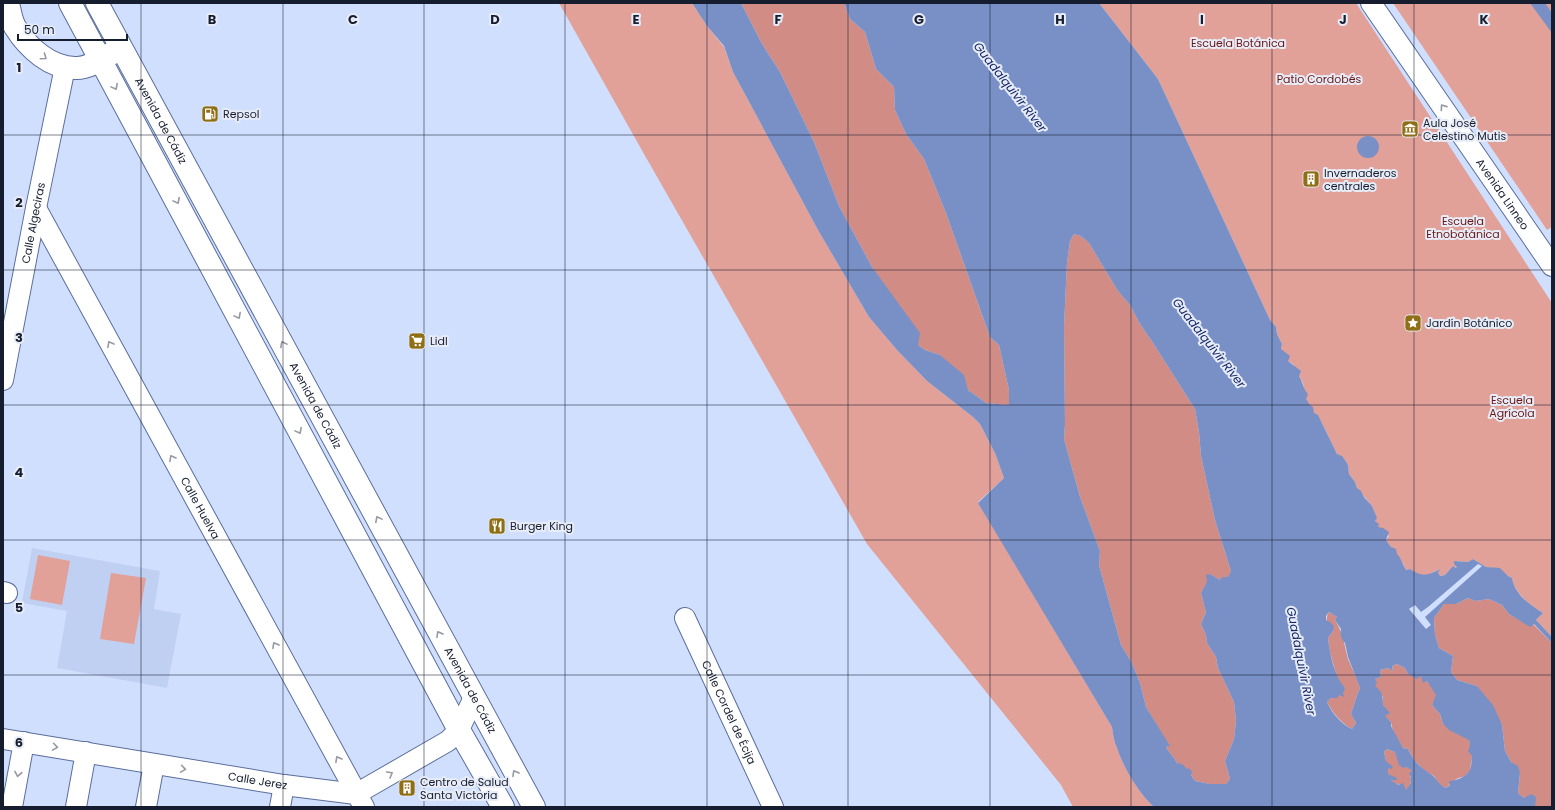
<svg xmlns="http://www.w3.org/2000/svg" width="1555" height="810" font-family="Poppins,sans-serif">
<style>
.built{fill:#c0d0f3}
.green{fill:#e1a098}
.forest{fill:#d18d85}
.water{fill:#7990c6;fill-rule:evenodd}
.pier{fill:#d1dffe}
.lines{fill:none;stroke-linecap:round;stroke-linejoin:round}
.minor-casing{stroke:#5a6e9c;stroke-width:22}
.major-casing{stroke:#5a6e9c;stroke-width:24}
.minor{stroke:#fff;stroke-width:20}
.major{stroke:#fff;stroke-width:22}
.oneway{stroke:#9699a1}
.grid{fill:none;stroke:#151d2f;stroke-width:1;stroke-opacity:0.55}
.labels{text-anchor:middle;stroke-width:4;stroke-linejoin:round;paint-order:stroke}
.park-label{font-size:11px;fill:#681716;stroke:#e7ecf7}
.poi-label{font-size:11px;fill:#151d2f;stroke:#e7ecf7;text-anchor:start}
.street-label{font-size:11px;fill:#151d2f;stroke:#e7ecf7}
.water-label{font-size:12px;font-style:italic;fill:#142767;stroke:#e7ecf7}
.grid-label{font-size:13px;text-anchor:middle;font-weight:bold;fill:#151d2f;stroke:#e7ecf7;stroke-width:4;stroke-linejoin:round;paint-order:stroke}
</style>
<rect width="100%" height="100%" fill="#d1dffe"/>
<polygon class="built" points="32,548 160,571 154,609 181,614 167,688 57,668 67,611 22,603"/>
<g class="green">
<path d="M559,3H692L707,26L724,47L733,72L818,230L869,317L897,350L927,381L973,417L980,424L995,453L1004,478L978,502L1112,727C1113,734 1114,742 1117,748C1124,769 1138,792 1154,807H1073L1061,785L867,544L644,154Z"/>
<path d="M1099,3H1356L1552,303V637L1536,620L1543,613C1529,604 1515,594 1512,578L1508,576L1500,569L1486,567L1473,559L1468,562L1454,561L1458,567L1456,568L1453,566L1445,575L1439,576L1438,573L1439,569C1426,577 1422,578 1410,569L1406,570L1404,565L1386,540L1389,536L1378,527L1375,521L1376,519C1375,515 1374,510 1372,506C1370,503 1359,490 1357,488L1355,482L1349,474L1348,465L1345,460L1337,454L1321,421L1314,413L1306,399L1303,383L1293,364L1288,361L1281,349L1282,344L1277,334L1276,327L1270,320L1158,79Z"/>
<polygon points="1393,3 1552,3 1552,227 1547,230"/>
<polygon points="38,555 70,561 62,605 30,599"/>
<polygon points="111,573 146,578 134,644 100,639"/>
</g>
<g class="forest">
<polygon points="741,3 844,3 850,19 865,32 876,69 894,87 895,110 906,134 924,159 946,213 990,337 999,345 1009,390 1009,405 986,403 968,390 940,355 925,350 918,345 872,267 839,206 814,142 780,72 762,44"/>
<path d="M1074,234L1081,236L1089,243L1118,291L1130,305L1140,324L1153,343L1195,409L1199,432L1201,456L1215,520L1231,571L1228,578L1220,580L1212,575L1201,593L1206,612L1201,624L1206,635L1207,643L1216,657L1218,668L1234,702L1236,721L1234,739L1225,761L1230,779L1226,784H1210L1195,781C1190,773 1186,766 1177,763C1174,757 1169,753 1166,747L1169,746L1146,707L1140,683L1132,663L1121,645L1099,565L1100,551L1080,497L1064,439L1065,424L1064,326L1067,263L1070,241Z"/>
<polygon points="1468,598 1475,601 1489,599 1502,605 1509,614 1530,626 1533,624 1552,643 1552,807 1535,807 1535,802 1524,798 1518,793 1520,773 1511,762 1505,751 1502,725 1477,686 1457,680 1451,672 1453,656 1439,648 1435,635 1434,618 1444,604 1456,604"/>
<path d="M1329,612L1337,617L1335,620C1344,635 1344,644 1348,659C1352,669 1357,678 1360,688C1356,697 1354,705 1351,714L1356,723L1352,729C1343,725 1331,711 1327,702L1331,698L1337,697L1338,681L1330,652L1328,638L1333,631C1328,624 1324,620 1329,612Z"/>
<path d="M1397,664L1405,668L1408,674L1414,677L1421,676L1432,686L1437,695L1432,705L1440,714L1443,724L1454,732L1469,739L1472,756L1470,771L1465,776L1456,779L1446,788L1439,784L1434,776L1424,770L1415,761L1408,749L1403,748C1398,740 1392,731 1391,722L1384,716L1389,713L1383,705V697L1374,686L1375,679L1381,677L1380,670L1388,668L1393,671L1392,666Z"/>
<polygon points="1387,749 1395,752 1406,767 1410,768 1412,770 1410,779 1411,783 1406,791 1400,784 1398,785 1393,782 1391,779 1397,780 1388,774 1388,764 1386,761 1384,752"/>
</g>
<g class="water">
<path d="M692,3H741L762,44L780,72L814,142L839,206L872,267L920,333L918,345L925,350L940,355L964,375L968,390L986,403L1009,405V390L999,345L990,337L946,213L924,159L906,134L895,110L894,87L876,69L865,32L850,19L844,3H1099L1158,79L1270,320L1276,327L1277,334L1282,344L1281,349L1290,356L1288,361L1301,371L1299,376C1303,382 1303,389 1308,394L1306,399L1310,405L1313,407L1314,413L1318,415L1337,454L1342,456L1345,460L1348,465L1349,474L1355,482L1357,488L1361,491L1364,497L1372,506L1377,518L1375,521L1379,524L1378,527L1383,528L1389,532L1386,540L1391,547L1396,549L1397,554L1399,556L1406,570L1410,569C1422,577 1427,576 1440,569L1438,573L1440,576L1445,575L1453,566L1456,568L1457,567L1454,564V561L1468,562L1473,559L1486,567L1500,568L1508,576L1512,578C1515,595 1529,604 1543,613L1536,620L1552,637V643L1534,624L1530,627L1509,614L1502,605L1489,599L1475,601L1468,598L1456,604H1444L1434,618L1435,635L1439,648L1453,656L1451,672L1457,680L1477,686L1493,705L1502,725L1505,751L1511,762L1518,766L1520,773L1518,793L1524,798L1531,794L1536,797L1535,807H1154C1138,792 1124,769 1117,748C1114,742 1113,734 1112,727L978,503L1004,478L995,453L980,424L973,417L927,381L897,350L869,317L818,230L733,72L724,46L707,26ZM1074,234L1081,236L1089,243L1118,291L1130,305L1140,324L1153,343L1195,409L1199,432L1201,456L1215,520L1231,571L1228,577H1222L1220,580L1212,575L1206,574L1207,582L1201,593L1206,612L1201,624L1206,635L1207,643L1216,657L1218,668L1234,702L1236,721L1234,739L1225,761L1230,779L1226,784H1210L1195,781L1191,775L1192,772L1189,768L1187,769L1182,764L1177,763C1174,757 1169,753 1166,747L1170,746L1146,707L1140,683L1132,663L1121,645L1099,565L1100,551L1080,497L1064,439L1065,424L1064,326L1067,263L1070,241ZM1329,612L1337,617L1335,620L1341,629C1340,635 1341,639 1345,643L1348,657L1360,688C1356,697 1354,705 1351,714L1356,723L1352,729C1342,725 1331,712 1327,702L1331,698H1337L1339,695L1344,697L1343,693L1345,688C1334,676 1330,654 1328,638L1333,631L1334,626L1330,622L1326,620V616ZM1397,664L1405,668L1408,674L1417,679L1421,676L1423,683L1427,681L1436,695L1432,705L1440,714L1443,724L1449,730L1469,740L1470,746L1468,751L1472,756C1471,760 1472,762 1471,766C1470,776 1456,781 1449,781L1450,785L1446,788C1438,784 1438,780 1432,775C1419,766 1416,764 1408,749L1403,748L1391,726V722L1385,716L1390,713L1383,705C1383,696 1382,691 1375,686L1377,683L1375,679L1381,677L1380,670L1388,668L1393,671L1392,666ZM1387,749L1395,752L1399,765L1403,768L1406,767L1412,770L1409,774L1411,776L1410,779L1411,783L1406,790L1403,783L1398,785L1391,780H1397V778L1388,774V768L1392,769L1393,767L1386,761L1384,752Z"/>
<polygon points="1530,3 1545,3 1552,13 1552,33"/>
<circle cx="1368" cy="147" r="11"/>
</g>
<polygon class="pier" points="1478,564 1482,566 1425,617 1431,625 1426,629 1409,609 1415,605 1421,612 1428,607"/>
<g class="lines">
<g class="minor-casing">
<g id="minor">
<path id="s1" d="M1371,3L1552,266"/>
<path id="s2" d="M36,208L364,807"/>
<path id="s3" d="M3,380L36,208L65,67"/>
<polyline points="3,592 7,593"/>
<path id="s4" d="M685,618L773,807"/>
<path id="s5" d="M3,739L284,785L356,794L448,741L459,730L474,697"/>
<polyline points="12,807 24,742"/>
<polyline points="76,807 86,752"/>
<polyline points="146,807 154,764"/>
<polyline points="280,807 284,785"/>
</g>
</g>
<g class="major-casing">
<g id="major">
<path d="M8,3C10,11 11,20 15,27C28,48 51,69 77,68C90,68 103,58 114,52"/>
<polyline points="70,3 459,730 503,807"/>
<path id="s6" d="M97,3L534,807"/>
</g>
</g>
<use href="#minor" class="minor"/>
<use href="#major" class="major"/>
</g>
<defs><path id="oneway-chevron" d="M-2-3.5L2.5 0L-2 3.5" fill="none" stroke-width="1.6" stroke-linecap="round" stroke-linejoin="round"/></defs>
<g class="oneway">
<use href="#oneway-chevron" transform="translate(44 57) rotate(35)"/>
<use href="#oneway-chevron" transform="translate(115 87) rotate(62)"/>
<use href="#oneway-chevron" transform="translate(1443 107) rotate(-125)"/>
<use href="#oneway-chevron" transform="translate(177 201) rotate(62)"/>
<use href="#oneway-chevron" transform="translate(238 316) rotate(62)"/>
<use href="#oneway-chevron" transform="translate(110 344) rotate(-119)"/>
<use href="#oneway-chevron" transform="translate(283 344) rotate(-118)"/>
<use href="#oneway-chevron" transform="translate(299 431) rotate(62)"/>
<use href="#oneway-chevron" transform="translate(172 458) rotate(-119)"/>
<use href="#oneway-chevron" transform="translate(378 519) rotate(-118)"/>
<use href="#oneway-chevron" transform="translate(439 634) rotate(-119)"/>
<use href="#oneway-chevron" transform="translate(275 645) rotate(-119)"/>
<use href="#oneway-chevron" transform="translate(55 747) rotate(9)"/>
<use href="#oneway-chevron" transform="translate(338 759) rotate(-119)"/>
<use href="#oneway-chevron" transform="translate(183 769) rotate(9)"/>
<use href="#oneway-chevron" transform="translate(515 773) rotate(-119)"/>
<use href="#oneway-chevron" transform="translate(18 774) rotate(100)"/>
<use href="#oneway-chevron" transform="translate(390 774) rotate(-30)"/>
</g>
<path class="grid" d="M141,3V807M283,3V807M424,3V807M565,3V807M707,3V807M848,3V807M990,3V807M1131,3V807M1272,3V807M1414,3V807M3,135H1552M3,270H1552M3,405H1552M3,540H1552M3,675H1552"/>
<defs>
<g id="fuel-square" transform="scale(0.9)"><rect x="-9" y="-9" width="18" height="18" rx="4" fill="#906f14" stroke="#e7ecf7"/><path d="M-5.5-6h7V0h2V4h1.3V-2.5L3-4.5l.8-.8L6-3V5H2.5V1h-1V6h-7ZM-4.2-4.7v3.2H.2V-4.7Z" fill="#fff"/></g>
<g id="museum-square" transform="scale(0.9)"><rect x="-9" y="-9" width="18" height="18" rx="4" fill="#906f14" stroke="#e7ecf7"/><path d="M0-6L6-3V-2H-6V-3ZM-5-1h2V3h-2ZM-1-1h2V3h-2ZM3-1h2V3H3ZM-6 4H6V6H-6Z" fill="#fff"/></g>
<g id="building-square" transform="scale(0.9)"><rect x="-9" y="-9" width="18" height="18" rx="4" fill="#906f14" stroke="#e7ecf7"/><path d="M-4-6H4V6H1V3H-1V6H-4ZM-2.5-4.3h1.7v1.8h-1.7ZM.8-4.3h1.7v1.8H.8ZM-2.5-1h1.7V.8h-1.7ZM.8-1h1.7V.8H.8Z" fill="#fff"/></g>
<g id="sight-square" transform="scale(0.9)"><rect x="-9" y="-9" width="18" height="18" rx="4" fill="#906f14" stroke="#e7ecf7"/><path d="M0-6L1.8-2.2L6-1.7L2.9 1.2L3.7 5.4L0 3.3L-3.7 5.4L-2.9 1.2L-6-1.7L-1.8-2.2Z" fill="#fff"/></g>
<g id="supermarket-square" transform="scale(0.9)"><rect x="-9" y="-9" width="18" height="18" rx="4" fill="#906f14" stroke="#e7ecf7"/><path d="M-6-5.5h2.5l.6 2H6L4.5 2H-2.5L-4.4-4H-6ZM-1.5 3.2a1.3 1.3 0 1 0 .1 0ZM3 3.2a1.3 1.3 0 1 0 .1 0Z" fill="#fff"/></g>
<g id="restaurant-square" transform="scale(0.9)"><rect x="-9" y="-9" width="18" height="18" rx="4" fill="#906f14" stroke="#e7ecf7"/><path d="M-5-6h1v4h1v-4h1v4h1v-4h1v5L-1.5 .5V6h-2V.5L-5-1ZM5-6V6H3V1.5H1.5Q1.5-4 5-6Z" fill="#fff"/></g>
</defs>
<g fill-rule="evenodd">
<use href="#fuel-square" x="210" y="114"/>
<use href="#museum-square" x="1410" y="129"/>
<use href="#building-square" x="1311" y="179"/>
<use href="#sight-square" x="1413" y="323"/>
<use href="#supermarket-square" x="417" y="341"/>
<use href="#restaurant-square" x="497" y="526"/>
<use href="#building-square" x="407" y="788"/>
</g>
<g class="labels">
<g class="park-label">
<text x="1238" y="47">Escuela Botánica</text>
<text x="1319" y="83">Patio Cordobés</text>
<text x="1463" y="225">Escuela<tspan x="1463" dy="13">Etnobotánica</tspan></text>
<text x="1512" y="404">Escuela<tspan x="1512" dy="13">Agrícola</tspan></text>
</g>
<g class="poi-label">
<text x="223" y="118">Repsol</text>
<text x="1423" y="127">Aula José<tspan x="1423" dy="13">Celestino Mutis</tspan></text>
<text x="1324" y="177">Invernaderos<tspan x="1324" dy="13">centrales</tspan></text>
<text x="1426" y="327">Jardín Botánico</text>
<text x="430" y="345">Lidl</text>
<text x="510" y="530">Burger King</text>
<text x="420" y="786">Centro de Salud<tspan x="420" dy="13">Santa Victoria</tspan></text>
</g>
<g class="street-label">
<text dy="4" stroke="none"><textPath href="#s6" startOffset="134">Avenida de Cádiz</textPath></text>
<text dy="4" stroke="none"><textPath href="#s1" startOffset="232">Avenida Linneo</textPath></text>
<text dy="4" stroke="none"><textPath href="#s3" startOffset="160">Calle Algeciras</textPath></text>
<text dy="4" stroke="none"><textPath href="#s6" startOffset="458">Avenida de Cádiz</textPath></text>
<text dy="4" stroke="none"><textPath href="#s2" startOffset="342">Calle Huelva</textPath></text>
<text dy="4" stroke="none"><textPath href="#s6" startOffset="782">Avenida de Cádiz</textPath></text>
<text dy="4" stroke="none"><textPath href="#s4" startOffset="104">Calle Cordel de Écija</textPath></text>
<text dy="4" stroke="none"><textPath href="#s5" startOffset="258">Calle Jerez</textPath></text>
</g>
<g class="water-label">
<text transform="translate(1010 87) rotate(52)" y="4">Guadalquivir River</text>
<text transform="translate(1209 343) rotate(52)" y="4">Guadalquivir River</text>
<text transform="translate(1301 661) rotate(79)" y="4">Guadalquivir River</text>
</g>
</g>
<g class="grid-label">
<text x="212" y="24">B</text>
<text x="353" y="24">C</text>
<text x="495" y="24">D</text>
<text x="636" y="24">E</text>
<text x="778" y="24">F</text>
<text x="919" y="24">G</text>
<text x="1060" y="24">H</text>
<text x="1202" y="24">I</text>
<text x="1343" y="24">J</text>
<text x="1484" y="24">K</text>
<text x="19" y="72">1</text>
<text x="19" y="207">2</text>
<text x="19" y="342">3</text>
<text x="19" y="477">4</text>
<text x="19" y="612">5</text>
<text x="19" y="747">6</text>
</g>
<rect width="1555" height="810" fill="none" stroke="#151d2f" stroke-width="8"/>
<path d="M18 34v6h109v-6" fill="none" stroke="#151d2f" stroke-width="2"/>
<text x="24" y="34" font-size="12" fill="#151d2f" stroke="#e7ecf7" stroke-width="3" paint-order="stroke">50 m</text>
</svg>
